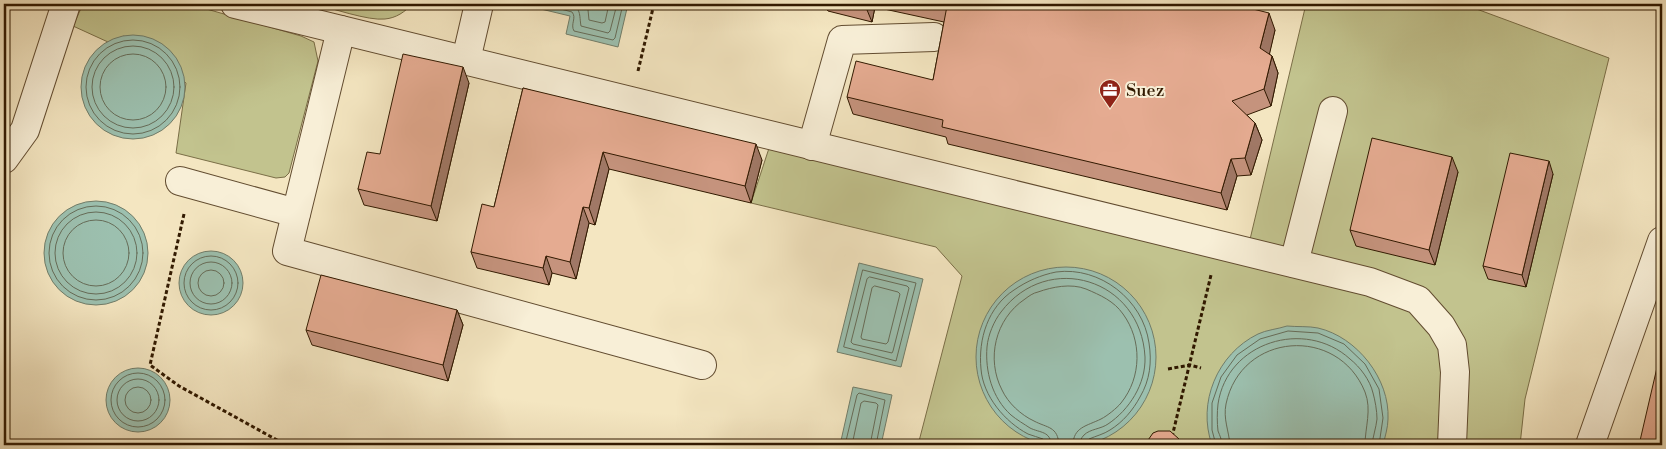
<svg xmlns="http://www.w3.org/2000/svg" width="1666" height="449" font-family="'Libre Bodoni',serif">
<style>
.green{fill:#c2c38e;stroke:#7a6e47}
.water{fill:#9cc0af;stroke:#717d69}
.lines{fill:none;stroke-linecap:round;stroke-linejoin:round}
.shore{stroke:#666c58;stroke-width:1}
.minor-casing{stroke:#624c30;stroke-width:30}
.path{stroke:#311900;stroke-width:3;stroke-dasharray:4 2.5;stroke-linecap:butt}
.minor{stroke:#f8efd7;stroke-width:28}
.wall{fill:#c5937d;stroke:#311900}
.shaded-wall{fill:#a07866;stroke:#311900}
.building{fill:#e5ab91;stroke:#311900}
.labels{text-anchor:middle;stroke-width:4;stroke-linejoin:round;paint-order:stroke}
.poi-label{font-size:18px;fill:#311900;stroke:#f8efd7;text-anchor:start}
</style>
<rect width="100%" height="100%" fill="#f4e6c1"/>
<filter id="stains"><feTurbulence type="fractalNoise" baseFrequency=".004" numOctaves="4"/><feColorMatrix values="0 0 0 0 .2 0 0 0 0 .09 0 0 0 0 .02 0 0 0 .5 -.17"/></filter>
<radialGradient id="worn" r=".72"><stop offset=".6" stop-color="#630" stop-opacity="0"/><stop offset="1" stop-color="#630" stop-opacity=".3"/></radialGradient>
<g class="green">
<polygon points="83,4 189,4 301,36 314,42 318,61 289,173 285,177 276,178 176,153 186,83 124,36 108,42 73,26"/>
<path d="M314,4H412C405,12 396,18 385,19C368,21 332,8 314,4Z"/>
<polygon points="1306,4 1463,4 1609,58 1525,399 1520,445 918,445 962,276 936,247 751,203 773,136 1247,252"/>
</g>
<g class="water">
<polygon points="520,4 628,4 618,47 566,34 570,16"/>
<circle cx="133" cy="87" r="52"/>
<circle cx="96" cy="253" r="52"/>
<circle cx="211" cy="283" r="32"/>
<polygon points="859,263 923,279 901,367 837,352"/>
<circle cx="1066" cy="357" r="90"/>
<path d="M1287,326C1297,327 1309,326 1318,328C1357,337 1390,379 1388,419C1388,427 1385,437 1383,445H1212C1197,403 1217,354 1258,334C1266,330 1278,329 1287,326Z"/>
<circle cx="138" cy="400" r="32"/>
<polygon points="853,387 892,395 881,445 840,445"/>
</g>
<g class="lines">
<g class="shore">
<path d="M542,4L572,12C577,18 570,24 574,31L613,40L615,38L623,4"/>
<path d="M568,4C582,7 579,15 581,26L608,33L610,31L617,4"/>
<polyline points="584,4 588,10 589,20 602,23 605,22 609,4"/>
<circle cx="133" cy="87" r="47"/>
<circle cx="133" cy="87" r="41"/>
<circle cx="133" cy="87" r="33"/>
<circle cx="96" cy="253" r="47"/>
<circle cx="96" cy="253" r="41"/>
<circle cx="96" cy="253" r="33"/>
<circle cx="211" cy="283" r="27"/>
<circle cx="211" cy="283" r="21"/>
<circle cx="211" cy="283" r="13"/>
<polygon points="863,270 916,283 896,361 844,347"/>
<polygon points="870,277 907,286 909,288 893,351 892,353 853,344 851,342 867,279"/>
<polygon points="875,286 898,292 900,294 888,342 886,344 862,339 861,337 872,288"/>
<circle cx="138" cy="400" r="27"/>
<circle cx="138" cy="400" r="21"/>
<circle cx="138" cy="400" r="13"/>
<polyline points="845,445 857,395 859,393 885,400 876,445"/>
<polyline points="852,445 861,403 864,401 876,403 878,405 870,445"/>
<path d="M1045,445L1043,439C1038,437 1033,436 1028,434C1005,422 983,396 981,369C978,339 988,307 1014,290C1027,281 1041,275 1056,272C1100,266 1143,300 1149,343C1152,362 1150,380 1140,397C1133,410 1123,422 1110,430C1104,434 1096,436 1089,439L1086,445"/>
<path d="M1051,445C1051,431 1040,433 1030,428C1024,424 1017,420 1011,415C992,398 985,371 987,347C988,335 994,321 1001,312C1048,250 1141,279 1145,357C1146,384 1129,410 1108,424C1101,429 1090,429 1084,435C1081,438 1080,441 1080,445"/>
<path d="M1059,445C1058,426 1047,428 1034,421C1021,415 1008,403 1002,390C986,359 995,319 1025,299C1029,296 1033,293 1038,292C1052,287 1071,283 1086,289C1100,295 1114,301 1123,314C1142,340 1142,377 1121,403C1117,408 1107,416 1101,419C1087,426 1073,427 1073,445"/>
<polyline points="1216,445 1212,430 1212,403 1221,377 1237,355 1260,339 1288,331 1318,333 1344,344 1365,364 1379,389 1383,418 1379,445"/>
<path d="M1222,445C1222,440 1220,436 1218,431C1217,423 1217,412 1218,404C1227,342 1305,318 1350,359C1360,367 1370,380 1373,393C1375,400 1377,411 1377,419C1376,428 1373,436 1372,445"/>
<path d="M1230,445C1229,431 1223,419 1226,404C1241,332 1338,325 1365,392C1372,410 1365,427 1365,445"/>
</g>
<g class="minor-casing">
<g id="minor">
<polyline points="235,4 1370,282 1418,300 1441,326 1452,345 1455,372 1452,445"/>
<polyline points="341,30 287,251 702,365"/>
<polyline points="466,60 479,4"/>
<polyline points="812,146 842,40 934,37"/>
<polyline points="4,159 25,130 66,4"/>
<polyline points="180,181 296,213"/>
<polyline points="1294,263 1333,111"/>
<polyline points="1590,445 1662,241"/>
</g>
</g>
<g class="path">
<polyline points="638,71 654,4"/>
<polyline points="184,214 150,365 179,386 286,445"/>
<polyline points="1168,369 1190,365 1201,368"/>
<polyline points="1172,437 1211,275"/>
</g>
<use href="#minor" class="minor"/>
</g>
<g class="wall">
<polygon points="823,4 1233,4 1275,30 1269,54 1272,56 1278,73 1271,106 1247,115 1255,123 1262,140 1251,175 1237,176 1227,210 948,144 946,137 853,114 847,97 933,80 944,22 875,7 872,22 828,11"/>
<polygon points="469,83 437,221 364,205 358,189 380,154"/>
<polygon points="523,88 762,160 751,203 609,169 595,225 589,223 576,279 552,273 549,285 477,268 471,252 494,207"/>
<polygon points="1458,172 1435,265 1356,246 1350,230"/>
<polygon points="1553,174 1526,287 1488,279 1483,266"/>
<polygon points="457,310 463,325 448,381 312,345 306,330"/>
</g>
<g class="shaded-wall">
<polygon points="866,4 874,4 875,7 872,22 865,5"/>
<polygon points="1269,13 1275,30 1267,65 1260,48"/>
<polygon points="1272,56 1278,73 1271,106 1264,89"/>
<polygon points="463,67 469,83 437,221 431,206"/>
<polygon points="1255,123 1262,140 1251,175 1245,158"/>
<polygon points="756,144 762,160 751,203 745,186"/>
<polygon points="603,152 609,169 595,225 589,208"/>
<polygon points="1452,157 1458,172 1435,265 1429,250"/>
<polygon points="1231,159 1237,176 1227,210 1221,193"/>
<polygon points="1549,161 1553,174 1526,287 1522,275"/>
<polygon points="583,207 589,223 576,279 570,262"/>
<polygon points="546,256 552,273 549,285 543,268"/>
<polygon points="457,310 463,325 448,381 443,365"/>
</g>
<g class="building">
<polygon points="935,4 1233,4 1269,13 1260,48 1272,56 1264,89 1232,101 1255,123 1245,158 1231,159 1221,193 942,127 943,120 847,97 856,61 933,80 947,6"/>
<polygon points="403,54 463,67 431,206 358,189 367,152 380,154"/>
<polygon points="523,88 756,144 745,186 603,152 589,208 583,207 570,262 546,256 543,268 471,252 482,204 494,207"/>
<polygon points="1372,138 1452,157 1429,250 1350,230"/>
<polygon points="1510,153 1549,161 1522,275 1483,266"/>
<polygon points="321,275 457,310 443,365 306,330"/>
<polygon points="1662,346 1662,445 1639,445"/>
<polygon points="1158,431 1170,431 1179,439 1180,445 1146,445 1146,443 1153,433"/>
</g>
<defs>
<g id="office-pin" transform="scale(1.125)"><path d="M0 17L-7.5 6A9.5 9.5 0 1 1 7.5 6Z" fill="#8f2418" stroke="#f8efd7"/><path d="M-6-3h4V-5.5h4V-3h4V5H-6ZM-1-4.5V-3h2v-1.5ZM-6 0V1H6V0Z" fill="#fff"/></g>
</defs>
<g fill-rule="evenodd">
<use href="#office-pin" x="1110" y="90"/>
</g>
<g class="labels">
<g class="poi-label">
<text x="1126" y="96">Suez</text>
</g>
</g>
<rect width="1666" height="449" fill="none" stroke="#f4e6c1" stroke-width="20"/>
<rect x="5" y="5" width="1656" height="439" fill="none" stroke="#311900" stroke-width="2.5"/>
<rect x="10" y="10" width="1646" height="429" fill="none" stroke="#311900"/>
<rect width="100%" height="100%" filter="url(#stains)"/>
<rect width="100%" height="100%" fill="url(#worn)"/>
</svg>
